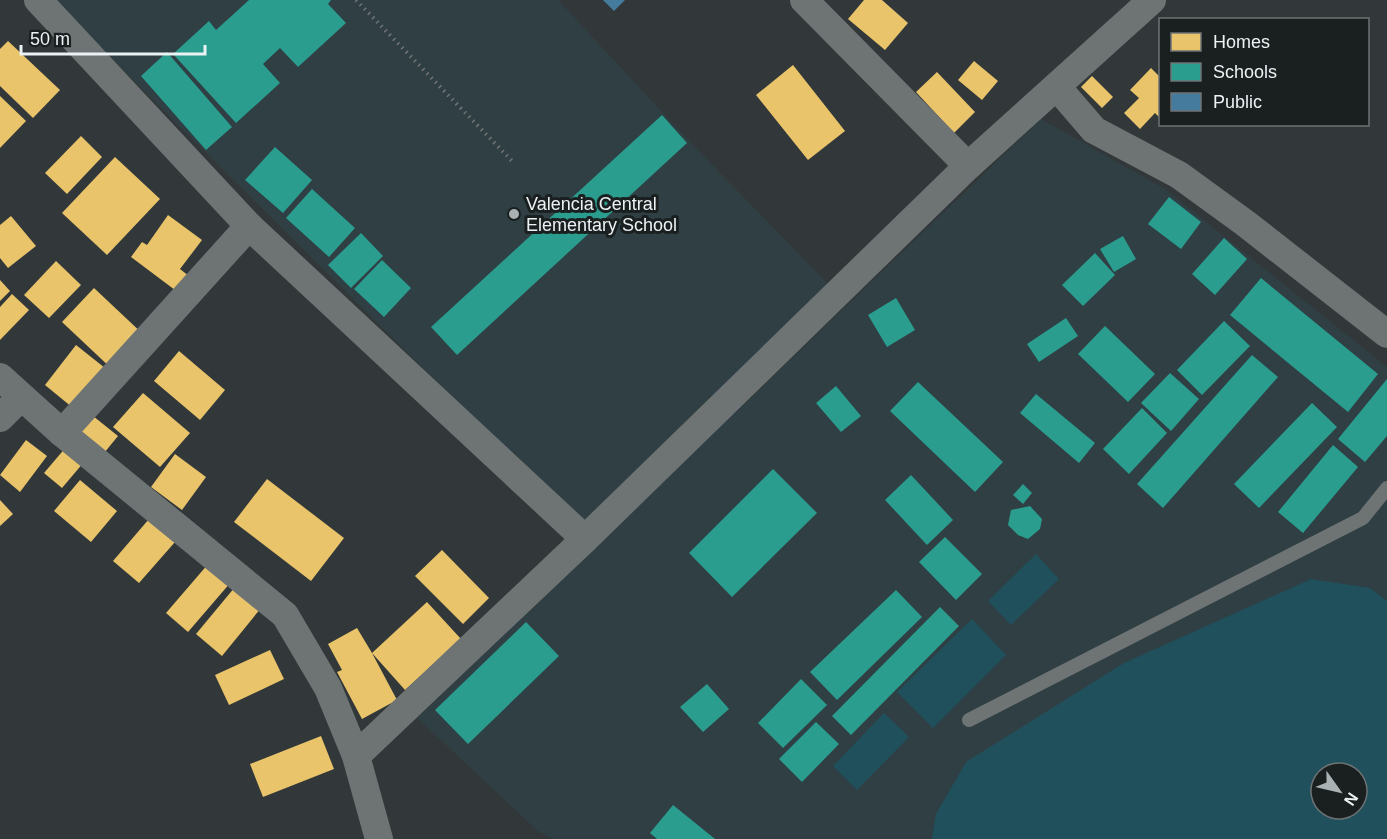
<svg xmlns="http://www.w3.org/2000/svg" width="1387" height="839" font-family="Helvetica,sans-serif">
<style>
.built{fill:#2f3f44;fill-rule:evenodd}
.green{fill:#20505c;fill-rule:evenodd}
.homes{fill:#e9c46a}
.schools{fill:#2a9d8f}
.public{fill:#457b9d}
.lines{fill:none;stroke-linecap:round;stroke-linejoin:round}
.path{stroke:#717475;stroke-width:4;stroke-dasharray:1.5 4.5;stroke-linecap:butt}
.service{stroke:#6e7374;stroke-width:14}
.minor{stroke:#6e7374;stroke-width:28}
.poi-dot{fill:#aab1b3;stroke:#1a1f20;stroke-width:2}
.labels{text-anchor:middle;stroke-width:6;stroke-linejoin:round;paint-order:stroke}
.poi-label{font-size:18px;fill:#ebf2f4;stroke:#1a1f20;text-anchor:start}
</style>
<rect width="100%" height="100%" fill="#323839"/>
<g class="built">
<polygon points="52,0 558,0 689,141 831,287 585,529"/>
<path d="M1041,119L1165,189L1387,367V839H553L538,831L417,718ZM1321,773H1357V809H1321Z"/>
</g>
<g class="green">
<polygon points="1036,554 1059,579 1011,625 988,601"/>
<path d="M1311,579L1370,588L1387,601V839H932L936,814L966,762L1124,663ZM1321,773H1357V809H1321Z"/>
<polygon points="972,619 1006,655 933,728 897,692"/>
<polygon points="884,713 909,737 857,790 833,766"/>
</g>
<g class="homes">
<polygon points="864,0 882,0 908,23 885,50 848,19"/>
<polygon points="8,41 60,90 33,118 0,86 0,49"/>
<polygon points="974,61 998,81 982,100 958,80"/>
<polygon points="793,65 845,131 808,160 756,95"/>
<polygon points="1151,68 1160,77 1160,116 1159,117 1155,113 1140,129 1124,113 1139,98 1130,90"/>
<polygon points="937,72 975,112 954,133 916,92"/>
<polygon points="1092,76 1113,97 1102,108 1081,87"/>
<polygon points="0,96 26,121 0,148"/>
<polygon points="81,136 102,157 67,194 45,173"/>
<polygon points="115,157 160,199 107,255 62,213"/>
<polygon points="168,215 202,240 180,269 194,280 183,296 131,257 142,242 147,245"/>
<polygon points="11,216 36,246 8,268 0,258 0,225"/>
<polygon points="56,261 81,285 49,318 24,295"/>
<polygon points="0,280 10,291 0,301"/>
<polygon points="94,288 145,336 113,370 62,322"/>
<polygon points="12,294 29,310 0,340 0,307"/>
<polygon points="76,345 105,368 73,408 45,385"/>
<polygon points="179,351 225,390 200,420 154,381"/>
<polygon points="143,393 190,433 160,467 113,427"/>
<polygon points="93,416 118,436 100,458 74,438"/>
<polygon points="26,440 47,456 20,492 0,475"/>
<polygon points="67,446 84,462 62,488 44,473"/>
<polygon points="175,454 206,477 182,510 151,487"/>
<polygon points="267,479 344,538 311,581 234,522"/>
<polygon points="80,480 117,511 91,542 54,511"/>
<polygon points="0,500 13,514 0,526"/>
<polygon points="149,519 175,542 139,583 113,561"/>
<polygon points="442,550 489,598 463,624 415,576"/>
<polygon points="209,563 231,582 188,632 166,613"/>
<polygon points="235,587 261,608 222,656 196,634"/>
<polygon points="427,602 461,639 405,690 372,653 397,700 362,719 337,672 342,670 328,644 357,628 372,653"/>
<polygon points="270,650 284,679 229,705 215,675"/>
<polygon points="321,736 334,769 263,797 250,764"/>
</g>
<g class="schools">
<polygon points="249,0 331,0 328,4 346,23 298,67 280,48 263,64 280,83 236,123 173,54 209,21 216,30"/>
<polygon points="167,52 232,127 206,150 141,76"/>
<polygon points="662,115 687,143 457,355 431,327"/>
<polygon points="275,147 312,180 283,213 245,180"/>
<polygon points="312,189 355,228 329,257 286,218"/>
<polygon points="1169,197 1201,222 1181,249 1148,224"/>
<polygon points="361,233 383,256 351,288 328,265"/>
<polygon points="1123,236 1136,259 1114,272 1100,249"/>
<polygon points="1224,238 1247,259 1215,295 1192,274"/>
<polygon points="1095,253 1115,275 1083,306 1062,285"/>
<polygon points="382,260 411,288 384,317 354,289"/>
<polygon points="1261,278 1378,374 1348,412 1230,315"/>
<polygon points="896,298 915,330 887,347 868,315"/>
<polygon points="1066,318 1078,336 1039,362 1027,344"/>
<polygon points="1224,321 1250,346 1202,395 1177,370"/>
<polygon points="1105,326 1155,374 1128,402 1078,354"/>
<polygon points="1252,355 1278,377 1163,508 1137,484"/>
<polygon points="1170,373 1199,399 1171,431 1141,403"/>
<polygon points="1387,379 1387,436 1365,462 1338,439"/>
<polygon points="918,382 1003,462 975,492 890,411"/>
<polygon points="836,386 861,416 841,432 816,403"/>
<polygon points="1036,394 1095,443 1079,463 1020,413"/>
<polygon points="1312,403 1337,427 1259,508 1234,484"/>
<polygon points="1142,408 1167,433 1129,474 1103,449"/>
<polygon points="1333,445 1358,467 1303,533 1278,512"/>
<polygon points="773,469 817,513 732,597 689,553"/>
<polygon points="911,475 953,520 927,545 885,500"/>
<polygon points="1023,484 1032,493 1023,504 1013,495"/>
<polygon points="1030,506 1042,519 1040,529 1028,539 1018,535 1008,525 1011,510"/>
<polygon points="945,537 982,574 956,600 919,562"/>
<polygon points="896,590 922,617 837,700 810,672"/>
<polygon points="940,607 959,626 851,735 832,716"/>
<polygon points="526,622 559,656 468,744 435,710"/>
<polygon points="801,679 827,705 783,748 758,723"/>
<polygon points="707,684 729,709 703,732 680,707"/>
<polygon points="816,722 839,744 802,782 779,759"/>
<polygon points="673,805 715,839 657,839 650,833"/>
</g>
<polygon class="public" points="603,0 625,0 614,11"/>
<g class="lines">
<polyline class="path" points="356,0 513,162"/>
<polyline class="service" points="969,720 1363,518 1387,488"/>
<g class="minor">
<polyline points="38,0 249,226 585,539"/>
<polyline points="804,0 968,166"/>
<polyline points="1057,87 1094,130 1179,175 1245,223 1387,334"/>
<polyline points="0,377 62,433 285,615 328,688 356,756 379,839"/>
<polyline points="0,418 21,397"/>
<polyline points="62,433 249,226"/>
<polyline points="356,756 585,539 968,166 1152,0"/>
</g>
</g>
<circle class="poi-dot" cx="514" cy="214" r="6"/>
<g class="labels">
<g class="poi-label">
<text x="526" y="210">Valencia Central<tspan x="526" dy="21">Elementary School</tspan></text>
</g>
</g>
<rect x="1159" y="18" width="210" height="108" fill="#1a1f20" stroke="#6e7375" stroke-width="1.5"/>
<rect x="1171" y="33" width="30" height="18" fill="#e9c46a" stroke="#6e7375" stroke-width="1.5"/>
<text x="1213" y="48" font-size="18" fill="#ebf2f4">Homes</text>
<rect x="1171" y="63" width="30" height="18" fill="#2a9d8f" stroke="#6e7375" stroke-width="1.5"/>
<text x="1213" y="78" font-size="18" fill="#ebf2f4">Schools</text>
<rect x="1171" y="93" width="30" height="18" fill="#457b9d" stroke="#6e7375" stroke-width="1.5"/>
<text x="1213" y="108" font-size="18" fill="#ebf2f4">Public</text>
<g transform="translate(1339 791) rotate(124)"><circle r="28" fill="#1a1f20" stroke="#6e7375" stroke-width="1.5"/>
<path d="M0-4.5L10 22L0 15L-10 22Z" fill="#aab1b3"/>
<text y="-9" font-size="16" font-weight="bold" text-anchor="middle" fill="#ebf2f4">N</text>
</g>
<path d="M21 45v9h184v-9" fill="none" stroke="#ebf2f4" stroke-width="3"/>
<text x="30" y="45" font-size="18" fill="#ebf2f4" stroke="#1a1f20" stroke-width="4.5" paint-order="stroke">50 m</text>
</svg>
